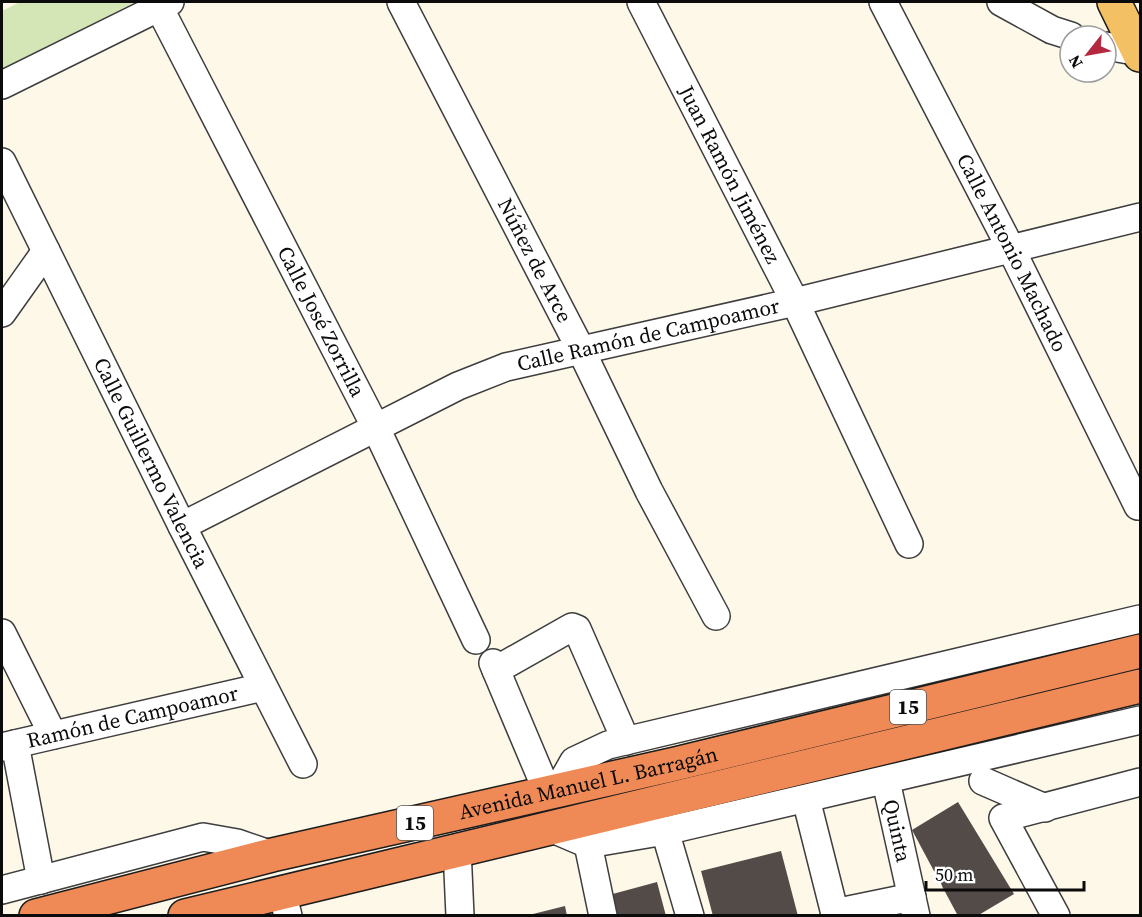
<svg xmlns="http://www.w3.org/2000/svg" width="1142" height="917" font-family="'Source Serif 4',serif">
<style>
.green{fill:#d4e6b5}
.building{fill:#534b48}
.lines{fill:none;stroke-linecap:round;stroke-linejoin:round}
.minor-casing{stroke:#3e3e3e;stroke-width:30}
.major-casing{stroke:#1c1c1c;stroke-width:36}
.highway-casing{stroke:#1c1c1c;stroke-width:36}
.minor{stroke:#fff;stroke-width:27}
.major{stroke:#f3c064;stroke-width:33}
.highway{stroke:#ef8a56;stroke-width:33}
.labels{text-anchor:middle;stroke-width:6;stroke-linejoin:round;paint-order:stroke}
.shield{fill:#fff;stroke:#545454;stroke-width:1.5}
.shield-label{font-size:20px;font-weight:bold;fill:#0b0b0b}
.street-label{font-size:21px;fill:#0b0b0b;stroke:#fff}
</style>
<rect width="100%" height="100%" fill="#fef8e9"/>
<polygon class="green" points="20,2 135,2 2,70 2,11"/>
<g class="building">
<polygon points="958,802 1014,894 977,916 958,916 912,830"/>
<polygon points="781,851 798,916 713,916 701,871"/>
<polygon points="657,882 666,916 614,916 609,895"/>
<polygon points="565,906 567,916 529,916 529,915"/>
</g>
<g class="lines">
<g class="minor-casing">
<g id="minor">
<path id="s1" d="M401,2L580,348L649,491L716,616"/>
<path id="s2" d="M641,2L795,302L909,544"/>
<path id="s3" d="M883,2L1010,247L1138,506"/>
<polyline points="1001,2 1052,30 1071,36"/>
<path id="s4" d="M159,7L375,426L476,640"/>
<polyline points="1106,46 1140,52"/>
<polyline points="2,85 170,2"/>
<path id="s5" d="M2,162L182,526L303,764"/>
<polyline points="2,313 46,251"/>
<path id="s6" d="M182,526L458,386L506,367L795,302L1140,217"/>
<polyline points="2,633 53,735"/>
<polyline points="493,663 547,791"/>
<polyline points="496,670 572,627 577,629 626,741"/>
<polyline points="15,744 41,880"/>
<path id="s7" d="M2,747L263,687"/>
<path id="s8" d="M886,781L916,916"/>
<polyline points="983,781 1045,808"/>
<polyline points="558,789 574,761 608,745 1140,619"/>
<polyline points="806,799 834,910 839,912 912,897"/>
<polyline points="548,827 588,844 665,831 1140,720"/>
<polyline points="665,831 690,916"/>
<polyline points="588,844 603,916"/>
<polyline points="457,849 460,916"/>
<polyline points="2,890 203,837 237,843 272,855"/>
<polyline points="282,891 288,916"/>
<polyline points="1056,916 1003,818 1140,782"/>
</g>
</g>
<g class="major-casing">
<polyline id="major" points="1114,2 1140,55"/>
</g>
<g class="highway-casing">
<g id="highway">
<path id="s9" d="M36,916L272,855L675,764L1140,651"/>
<polyline points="185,916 1140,686"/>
</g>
</g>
<use href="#minor" class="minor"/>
<use href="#major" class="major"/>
<use href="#highway" class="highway"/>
</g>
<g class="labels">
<g class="shield">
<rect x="890" y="690" width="36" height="34" rx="4.5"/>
<rect x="397" y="806" width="36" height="34" rx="4.5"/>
</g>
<g class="shield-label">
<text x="908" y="714">15</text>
<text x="415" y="830">15</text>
</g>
<g class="street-label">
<text dy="7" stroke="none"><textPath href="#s2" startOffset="194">Juan Ramón Jiménez</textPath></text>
<text dy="7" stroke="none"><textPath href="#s3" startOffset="282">Calle Antonio Machado</textPath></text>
<text dy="7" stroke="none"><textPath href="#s1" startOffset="291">Núñez de Arce</textPath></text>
<text dy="7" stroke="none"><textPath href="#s4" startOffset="354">Calle José Zorrilla</textPath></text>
<text dy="7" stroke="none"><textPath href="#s6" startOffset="507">Calle Ramón de Campoamor</textPath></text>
<text dy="7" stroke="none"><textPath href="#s5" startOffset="336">Calle Guillermo Valencia</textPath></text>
<text dy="7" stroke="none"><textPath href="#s7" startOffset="134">Ramón de Campoamor</textPath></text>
<text dy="7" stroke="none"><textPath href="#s9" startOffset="568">Avenida Manuel L. Barragán</textPath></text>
<text dy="7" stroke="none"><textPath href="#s8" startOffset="51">Quinta</textPath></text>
</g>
</g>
<rect width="1142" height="917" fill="none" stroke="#0b0b0b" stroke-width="6"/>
<g transform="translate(1088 54) rotate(239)"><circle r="28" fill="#ffffff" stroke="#9d9d9d" stroke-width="1.5"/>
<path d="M0-4.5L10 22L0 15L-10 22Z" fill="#b42940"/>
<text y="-9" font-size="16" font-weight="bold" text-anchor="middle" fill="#0b0b0b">N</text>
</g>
<path d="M926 881v9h158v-9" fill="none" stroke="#0b0b0b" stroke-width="3"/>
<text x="935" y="881" font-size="18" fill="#0b0b0b" stroke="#ffffff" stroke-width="4.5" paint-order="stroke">50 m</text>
</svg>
